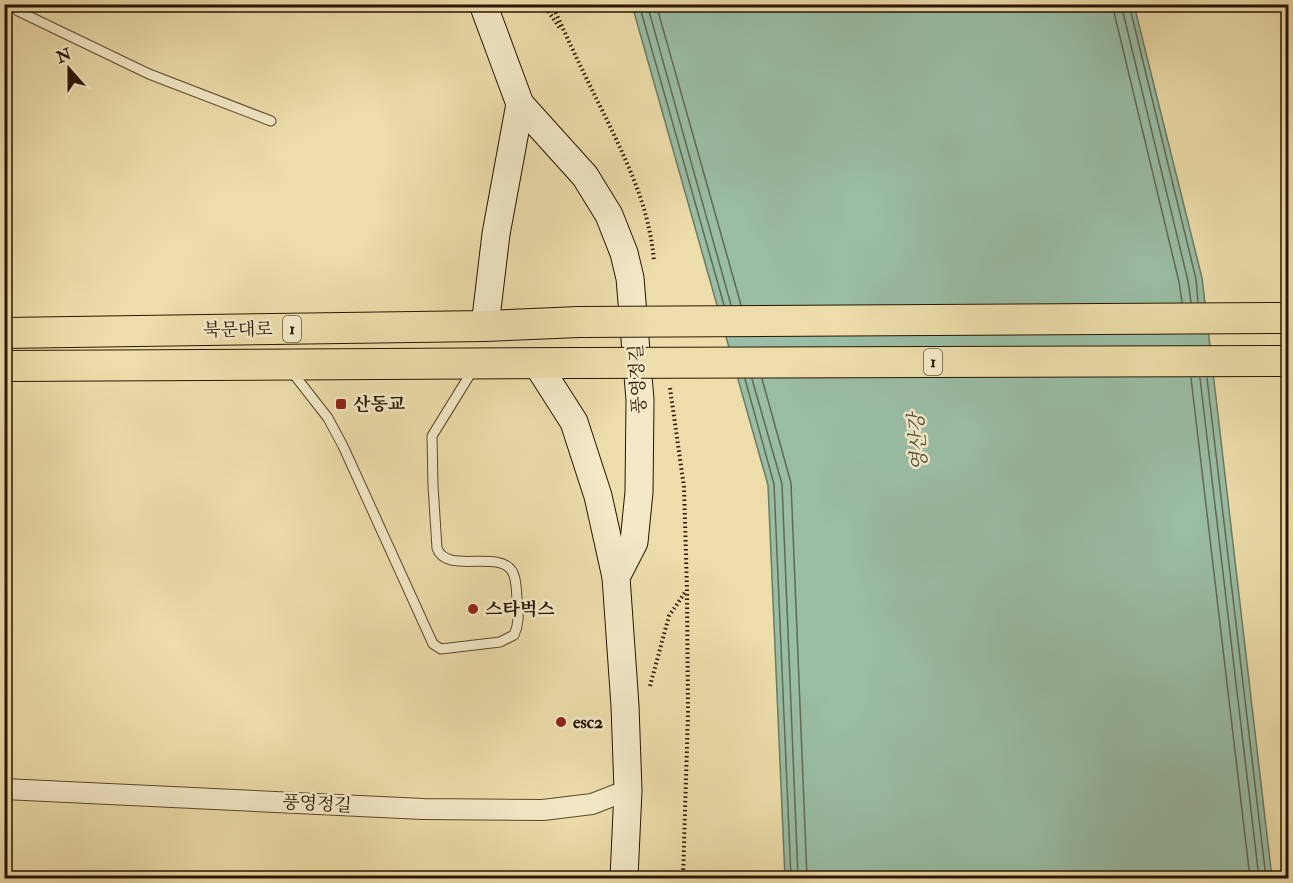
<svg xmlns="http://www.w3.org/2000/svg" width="1293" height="883" font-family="'IM FELL Double Pica','Noto Serif KR',serif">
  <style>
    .water { fill: #99bda5; stroke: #6c7a63; stroke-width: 1.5 }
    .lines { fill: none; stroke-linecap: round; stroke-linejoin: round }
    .shore { stroke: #616952; stroke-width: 1.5 }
    .lane-casing { stroke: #5a472a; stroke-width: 11 }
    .street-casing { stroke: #5a472a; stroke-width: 22 }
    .secondary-casing { stroke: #291500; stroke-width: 29 }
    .primary-casing { stroke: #291500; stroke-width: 32 }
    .path { stroke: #291500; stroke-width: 4; stroke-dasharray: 1.5 3; stroke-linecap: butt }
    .lane { stroke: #f3e9c8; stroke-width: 9 }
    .street { stroke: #f3e9c8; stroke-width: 20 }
    .secondary { stroke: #f3e9c8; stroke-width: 27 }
    .primary { stroke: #ecddaa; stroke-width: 30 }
    .primary-bridge-casing { stroke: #291500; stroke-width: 32; stroke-linecap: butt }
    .primary-bridge { stroke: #ecddaa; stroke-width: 30 }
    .poi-dot { fill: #8f2418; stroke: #f3e9c8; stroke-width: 2 }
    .labels { text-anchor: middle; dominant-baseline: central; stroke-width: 5; stroke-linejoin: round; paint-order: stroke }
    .shield { fill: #f3e9c8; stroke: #66553c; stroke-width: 1.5 }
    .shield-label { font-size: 16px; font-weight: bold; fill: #291500 }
    .street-label { font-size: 18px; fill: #291500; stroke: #f3e9c8 }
    .poi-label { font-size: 18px; font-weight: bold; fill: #291500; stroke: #f3e9c8; text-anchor: start }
    .water-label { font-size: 20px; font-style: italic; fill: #50503a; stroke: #f3e9c8 }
  </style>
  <rect width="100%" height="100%" fill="#ecddaa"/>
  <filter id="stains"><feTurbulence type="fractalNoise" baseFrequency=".00333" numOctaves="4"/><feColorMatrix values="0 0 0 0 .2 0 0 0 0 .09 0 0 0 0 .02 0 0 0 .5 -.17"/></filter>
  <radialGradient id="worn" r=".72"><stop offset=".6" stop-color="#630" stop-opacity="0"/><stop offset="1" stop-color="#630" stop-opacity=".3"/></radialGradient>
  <!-- water -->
  <path class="water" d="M 632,5 L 1134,5 L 1202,278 L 1272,878 L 785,878 L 768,485 Z"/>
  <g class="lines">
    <!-- shore -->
    <g class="shore">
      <path d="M 639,4 L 724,305"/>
      <path d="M 647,4 L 731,305"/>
      <path d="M 656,4 L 741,305"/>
      <path d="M 1112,4 L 1179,282 L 1182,302"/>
      <path d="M 1121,4 L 1188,281 L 1191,302"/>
      <path d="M 1129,4 L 1196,279 L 1198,302"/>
      <path d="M 1191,378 L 1250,878"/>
      <path d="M 1200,378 L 1259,878"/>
      <path d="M 1207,378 L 1266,878"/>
      <path d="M 745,379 L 774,484 L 791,878"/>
      <path d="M 752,379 L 782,484 L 798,878"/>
      <path d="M 762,379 L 791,483 L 807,878"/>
    </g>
    <!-- lane casing -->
    <g class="lane-casing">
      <g id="lane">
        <path d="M 12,4 L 18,11 L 149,74 L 271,121"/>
        <path d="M 292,372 L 328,418 L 343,446 L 433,644 L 441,649 L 500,642 L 514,635 C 520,622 518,612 517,598 C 516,590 517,579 512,571 C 498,549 446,575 437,548 L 433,486 L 432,436 L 474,368"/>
      </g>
    </g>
    <!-- street casing -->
    <g class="street-casing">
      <path id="street" d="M 4,789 L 423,809 L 543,810 L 592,804 L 628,790"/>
    </g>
    <!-- secondary casing -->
    <g class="secondary-casing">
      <g id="secondary">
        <path d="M 483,4 L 520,104 L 585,176 L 609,215 L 624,253 L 630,278 L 640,400 L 639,492 L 634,542 L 616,577 L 625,706 L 628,790 L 624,878"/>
        <path d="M 485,326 L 496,234 L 520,104"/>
        <path d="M 537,364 L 574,422 L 598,496 L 616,577"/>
      </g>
    </g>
    <!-- primary casing -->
    <g class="primary-casing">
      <g id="primary">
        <path d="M 4,333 L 485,326 L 579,322"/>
        <path d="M 4,366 L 578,363"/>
      </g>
    </g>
    <!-- path -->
    <g class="path">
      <path d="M 543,4 L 560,28"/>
      <path d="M 552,4 C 569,43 587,80 606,118 C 628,164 650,209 654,262"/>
      <path d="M 670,388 L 684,487 L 687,590 L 688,713 L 683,878"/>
      <path d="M 650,686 L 669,616 L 686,591"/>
    </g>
    <!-- lane -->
    <use href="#lane" class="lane"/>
    <!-- street -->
    <use href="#street" class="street"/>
    <!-- secondary -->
    <use href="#secondary" class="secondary"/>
    <!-- primary -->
    <use href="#primary" class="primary"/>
    <!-- primary-bridge casing -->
    <g class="primary-bridge-casing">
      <g id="primary-bridge">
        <path d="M 579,322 L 1288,318"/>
        <path d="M 578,363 L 1288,361"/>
      </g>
    </g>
    <!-- primary-bridge -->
    <use href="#primary-bridge" class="primary-bridge"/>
  </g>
  <!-- markers -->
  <g class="poi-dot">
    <rect x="335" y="398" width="12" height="12" rx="3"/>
    <circle cx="473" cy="609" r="6"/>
    <circle cx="561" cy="722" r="6"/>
  </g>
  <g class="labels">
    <!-- shield labels -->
    <g class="shield">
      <rect x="283" y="316" width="18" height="26" rx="4.5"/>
      <rect x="924" y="349" width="18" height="26" rx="4.5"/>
    </g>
    <g class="shield-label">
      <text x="292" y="329">1</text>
      <text x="933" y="362">1</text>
    </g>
    <!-- street labels -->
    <g class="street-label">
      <text transform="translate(238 330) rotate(-1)">북문대로</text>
      <text transform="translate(638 379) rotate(-93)">풍영정길</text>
      <text transform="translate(317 804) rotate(3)">풍영정길</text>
    </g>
    <!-- poi labels -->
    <g class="poi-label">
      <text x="353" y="404">산동교</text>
      <text x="485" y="609">스타벅스</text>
      <text x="573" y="722">esc2</text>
    </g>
    <!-- water labels -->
    <g class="water-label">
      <text transform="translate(918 442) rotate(-94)">영산강</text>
    </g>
  </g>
  <!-- margin -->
  <rect width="1293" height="883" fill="none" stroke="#ecddaa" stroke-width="24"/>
  <rect x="6" y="6" width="1281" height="871" fill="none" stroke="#291500" stroke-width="3"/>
  <rect x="12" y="12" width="1269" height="859" fill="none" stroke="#291500" stroke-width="1.5"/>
  <!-- north arrow -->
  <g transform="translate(69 69) rotate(339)" stroke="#f3e9c8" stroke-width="4.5" paint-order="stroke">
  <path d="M0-4.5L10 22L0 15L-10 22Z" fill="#291500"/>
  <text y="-9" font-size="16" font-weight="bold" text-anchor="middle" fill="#291500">N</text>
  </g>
  <rect width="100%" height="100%" filter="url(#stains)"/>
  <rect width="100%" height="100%" fill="url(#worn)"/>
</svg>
